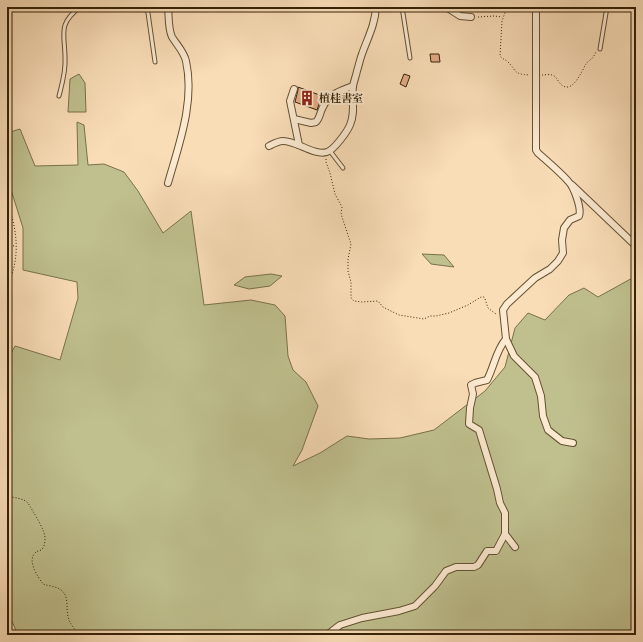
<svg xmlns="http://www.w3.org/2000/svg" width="643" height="642" font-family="'Libre Caslon Text','Noto Serif TC',serif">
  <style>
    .green { fill: #bfc08e; stroke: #7a714c }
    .building { fill: #e4ab86; stroke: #342209 }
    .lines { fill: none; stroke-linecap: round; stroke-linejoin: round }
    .lane-casing { stroke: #655134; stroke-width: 5 }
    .street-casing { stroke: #655134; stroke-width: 8 }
    .path { stroke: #342209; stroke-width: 1; stroke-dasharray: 1 2; stroke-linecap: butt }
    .lane { stroke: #fbe9d0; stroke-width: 3 }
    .street { stroke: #fbe9d0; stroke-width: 6 }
    .labels { text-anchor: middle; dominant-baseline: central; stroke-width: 4; stroke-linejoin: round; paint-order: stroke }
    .poi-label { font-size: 11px; font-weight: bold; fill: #342209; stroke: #fbe9d0; text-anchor: start }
  </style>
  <rect width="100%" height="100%" fill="#f9ddb7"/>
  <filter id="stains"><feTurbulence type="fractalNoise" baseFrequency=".005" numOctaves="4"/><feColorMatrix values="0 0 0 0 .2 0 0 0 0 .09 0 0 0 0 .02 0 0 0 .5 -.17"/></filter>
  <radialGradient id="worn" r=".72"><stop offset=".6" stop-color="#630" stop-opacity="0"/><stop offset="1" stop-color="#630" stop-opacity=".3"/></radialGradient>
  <!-- green -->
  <g class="green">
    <path d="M 79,74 L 85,83 L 86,112 L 68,112 L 70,79 Z"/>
    <path d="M 77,122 L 84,125 L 88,165 L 104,164 L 124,172 L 138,191 L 163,233 L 191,211 L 204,305 L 251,300 L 275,305 L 285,316 L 288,356 L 293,370 L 306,382 L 318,406 L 302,450 L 293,466 L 320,453 L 347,436 L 369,439 L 400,438 L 434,430 L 485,391 L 505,367 L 515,328 L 528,313 L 545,320 L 569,295 L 584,288 L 598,297 L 636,276 L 636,635 L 16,635 L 15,628 L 7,611 L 7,361 L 15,346 L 60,360 L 78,298 L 77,282 L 23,270 L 23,228 L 7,177 L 7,133 L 20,129 L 35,166 L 78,165 Z"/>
    <path d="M 422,254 L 444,255 L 454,267 L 431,264 Z"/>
    <path d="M 271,274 L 282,276 L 270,286 L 249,289 L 234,285 L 245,277 Z"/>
  </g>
  <!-- building -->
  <g class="building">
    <path d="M 430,54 L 439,54 L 440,62 L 431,62 Z"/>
    <path d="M 404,74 L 410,76 L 406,87 L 400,84 Z"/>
    <path d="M 298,87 L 322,96 L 317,110 L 295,102 L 298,90 Z"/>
  </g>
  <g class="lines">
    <!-- lane casing -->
    <g class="lane-casing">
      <g id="lane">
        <path d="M 146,7 L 148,13 L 155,62"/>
        <path d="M 402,7 L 410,58"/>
        <path d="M 600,49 L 607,7"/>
        <path d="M 59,96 C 62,84 66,71 65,58 C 65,34 57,25 80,7"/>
        <path d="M 330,151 L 343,168"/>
      </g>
    </g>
    <!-- street casing -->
    <g class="street-casing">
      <g id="street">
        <path d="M 446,7 L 460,16 L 471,17"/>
        <path d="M 294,89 L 290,101 L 299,145"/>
        <path d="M 294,119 L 311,123 L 316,122 C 320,118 320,112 323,107 C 328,95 341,90 353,86"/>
        <path d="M 269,146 C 273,144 278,141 283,141 C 297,141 314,156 327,152 C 334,150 347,132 350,125 C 356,111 351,99 353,86 C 354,81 356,76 357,71 C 359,65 360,59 362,54 C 368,37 375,25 376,7"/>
        <path d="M 168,183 C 179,144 195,102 186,61 C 184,52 177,45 172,37 C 168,29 169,16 168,7"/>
        <path d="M 572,185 L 636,246"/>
        <path d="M 506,339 L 514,356 L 535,377 L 541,396 L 543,416 L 548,430 L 562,441 L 573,443"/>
        <path d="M 505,534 L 515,547"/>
        <path d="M 327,635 L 340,625 L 362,618 L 399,611 L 415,606 L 435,586 L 446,571 L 456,567 L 474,567 L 478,565 L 487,551 L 496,551 L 505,534 L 505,513 L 500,503 L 497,489 L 479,430 L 469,424 L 470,408 L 473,394 L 471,385 L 475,383 L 487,380 C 494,367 496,350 506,339 L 503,310 L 507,304 L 535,278 L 550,269 L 558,261 L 563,253 L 562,240 L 564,228 L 570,220 L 579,216 C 582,209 574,187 568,181 C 559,171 548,162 538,153 L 536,150 L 536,7"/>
      </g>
    </g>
    <!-- path -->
    <g class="path">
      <path d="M 507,7 L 502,21 L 500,56 C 502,59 505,59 508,62 C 517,71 513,74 529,75"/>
      <path d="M 478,17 L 494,16 L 502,17"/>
      <path d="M 542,75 C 545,75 549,74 552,75 C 557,76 558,83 563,86 C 574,92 582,70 586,64 C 588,61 591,60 593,57 C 594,56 595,54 596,52"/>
      <path d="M 326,159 L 326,162 L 330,173 L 335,194 L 342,207 L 341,213 L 342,217 L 351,244 L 348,259 L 348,271 L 351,282 L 351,298 L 354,301 L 362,302 L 378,301 L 383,307 L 399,315 L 424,319 L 430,316 L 436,316 L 449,313 L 468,305 L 481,297 L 484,297 L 485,299 L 488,308 L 496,314"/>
      <path d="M 7,202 C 15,223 19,245 14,267 C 12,275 9,284 7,292"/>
      <path d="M 7,245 L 15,246"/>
      <path d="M 7,495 C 14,499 22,497 28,503 C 32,510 46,531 45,539 C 45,543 44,548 41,550 C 38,552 38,550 35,553 C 27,561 38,577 43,584 C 48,586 56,586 61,590 C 69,595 66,608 68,617 C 70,624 75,630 80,635"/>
    </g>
    <!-- lane -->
    <use href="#lane" class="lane"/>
    <!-- street -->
    <use href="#street" class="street"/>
  </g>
  <!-- icons -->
  <defs>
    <g id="building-bare" transform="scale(1.2)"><path d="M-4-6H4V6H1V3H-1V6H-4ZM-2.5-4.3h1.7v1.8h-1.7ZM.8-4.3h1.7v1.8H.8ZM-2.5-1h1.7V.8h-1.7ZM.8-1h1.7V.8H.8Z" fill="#8f2418" stroke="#fbe9d0" stroke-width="2.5" paint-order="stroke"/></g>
  </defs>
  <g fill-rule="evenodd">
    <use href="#building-bare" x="307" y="98"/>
  </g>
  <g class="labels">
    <!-- poi labels -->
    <g class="poi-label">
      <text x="319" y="98">植桂書室</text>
    </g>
  </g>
  <!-- margin -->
  <rect width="643" height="642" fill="none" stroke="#f9ddb7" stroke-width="24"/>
  <rect x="8" y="8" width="627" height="626" fill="none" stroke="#342209" stroke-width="2"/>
  <rect x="12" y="12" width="619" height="618" fill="none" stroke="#342209"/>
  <rect width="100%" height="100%" filter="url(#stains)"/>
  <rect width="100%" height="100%" fill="url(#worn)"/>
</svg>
